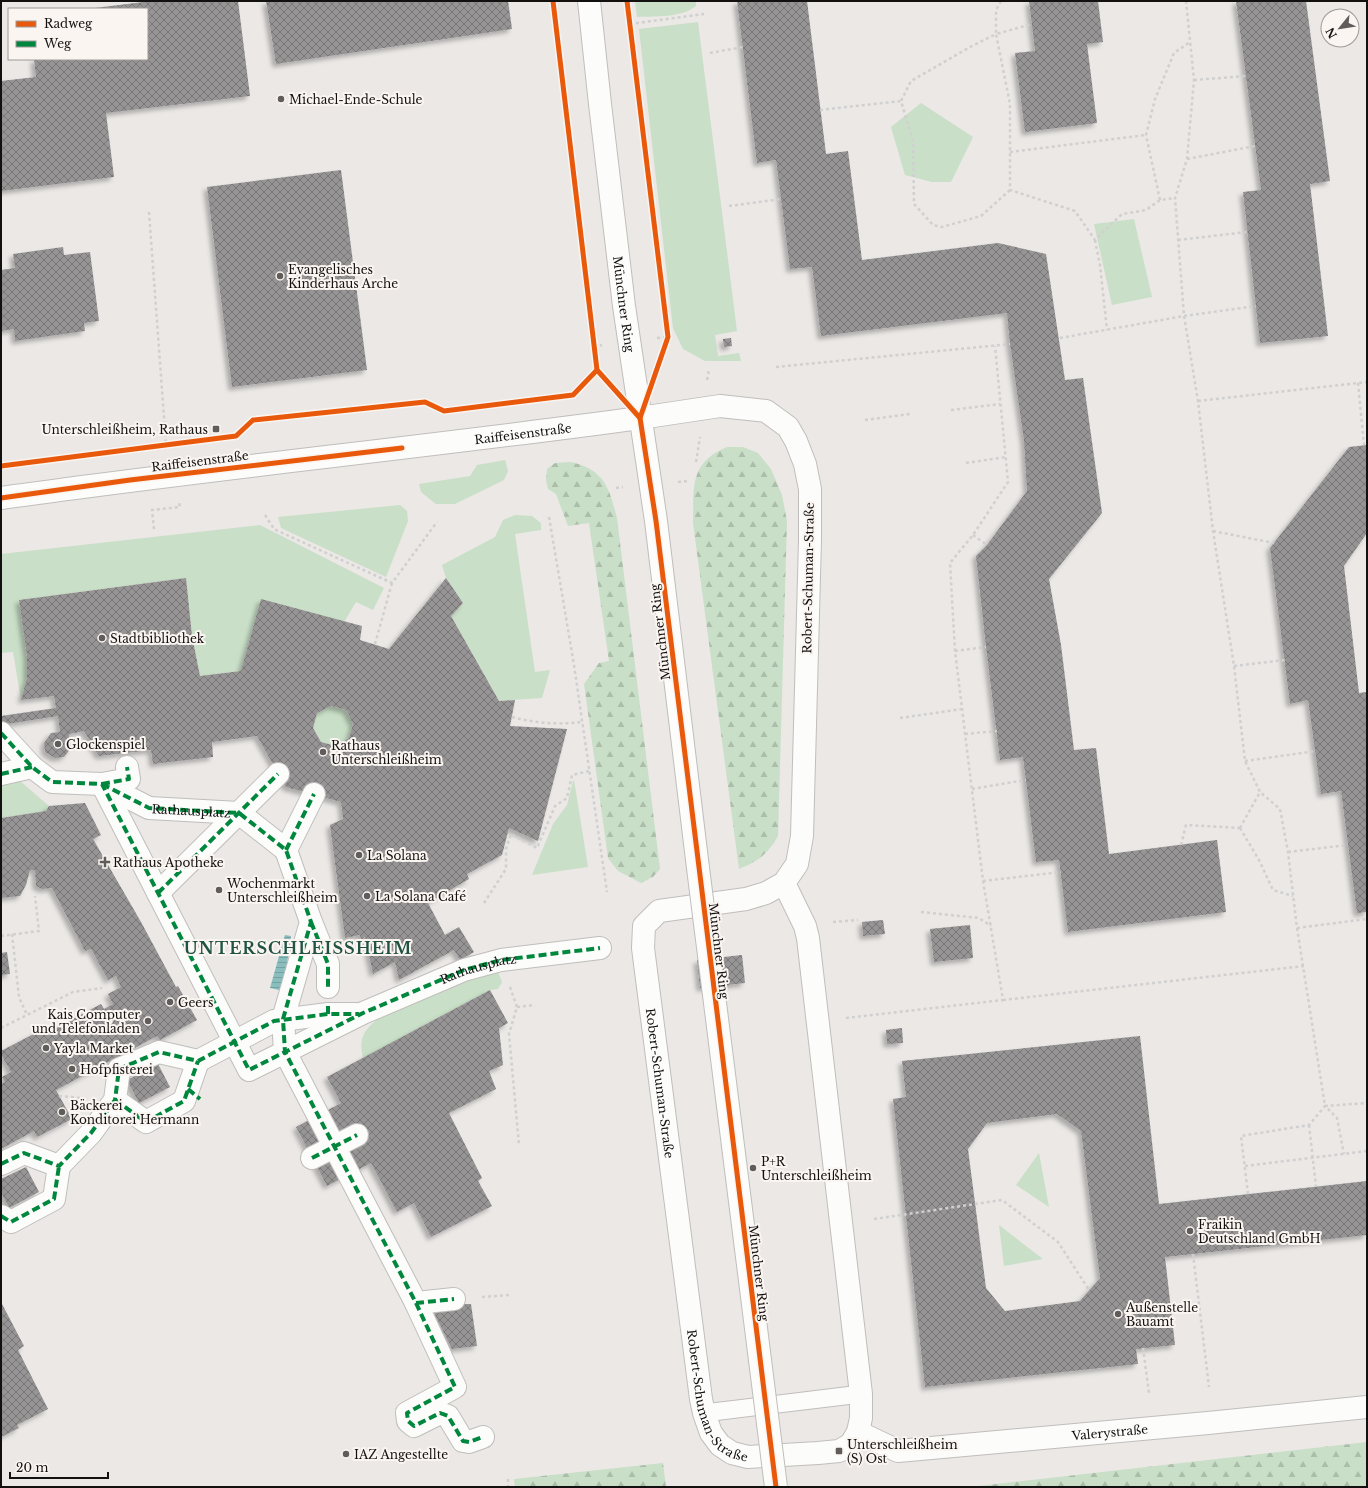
<svg xmlns="http://www.w3.org/2000/svg" width="1368" height="1488" font-family="'Libre Baskerville',serif">
  <style>
    .green { fill: #c9dfc7 }
    .forest { fill: url(#forest-firs) }
    .water { fill: url(#water-rules) }
    .building { fill: url(#building-cross-hatch); fill-rule: evenodd; filter: url(#shadow) }
    .lines { fill: none; stroke-linecap: round; stroke-linejoin: round }
    .service-casing { stroke: #c0bebc; stroke-width: 19 }
    .pedestrian-casing { stroke: #c0bebc; stroke-width: 24 }
    .minor-casing { stroke: #c0bebc; stroke-width: 24 }
    .tertiary-casing { stroke: #c0bebc; stroke-width: 24 }
    .secondary-casing { stroke: #c0bebc; stroke-width: 24 }
    .path { stroke: #d1d0d0; stroke-width: 2.5; stroke-dasharray: 3 3; stroke-linecap: butt }
    .service { stroke: #fcfcfb; stroke-width: 17 }
    .pedestrian { stroke: #fcfcfb; stroke-width: 22 }
    .minor { stroke: #fcfcfb; stroke-width: 22 }
    .tertiary { stroke: #fcfcfb; stroke-width: 22 }
    .secondary { stroke: #fcfcfb; stroke-width: 22 }
    .secondary-bridge-casing { stroke: #c0bebc; stroke-width: 24; stroke-linecap: butt }
    .secondary-bridge { stroke: #fcfcfb; stroke-width: 22 }
    .quiet { stroke: #00873e; stroke-width: 4; stroke-dasharray: 8 4; stroke-linecap: butt }
    .cycleway-casing { stroke: #faf5f1; stroke-width: 8 }
    .cycleway { stroke: #e8590c; stroke-width: 5 }
    .poi-dot { fill: #5f5c5b; stroke: #faf5f1; stroke-width: 1.5 }
    .labels { text-anchor: middle; dominant-baseline: central; stroke-width: 4; stroke-linejoin: round; paint-order: stroke }
    .poi-label { font-size: 12px; fill: #131110; stroke: #faf5f1; text-anchor: start }
    .street-label { font-size: 12px; fill: #131110; stroke: #faf5f1 }
    .district-label { font-size: 16px; font-weight: bold; letter-spacing: 1px; fill: #215344; stroke: #faf5f1 }
  </style>
  <defs>
    <pattern id="forest-firs" width="22" height="20" patternUnits="userSpaceOnUse"><rect width="22" height="20" fill="#c9dfc7"/><path d="M5 1l3.5 6h-7zM16 11l3.5 6h-7z" fill="#acbeaa"/></pattern>
    <pattern id="water-rules" width="6" height="5" patternUnits="userSpaceOnUse"><rect width="6" height="5" fill="#8abdbd"/><path d="M0 2.5h6" fill="none" stroke="#76a1a1"/></pattern>
    <pattern id="building-cross-hatch" width="8" height="8" patternUnits="userSpaceOnUse"><rect width="8" height="8" fill="#969494"/><path d="M0 0l8 8M0 8l8-8" fill="none" stroke="#797777"/></pattern>
    <filter id="shadow"><feDropShadow dx="-3.5" dy="3.5" stdDeviation="2" flood-color="#0004"/></filter>
  </defs>
  <rect width="100%" height="100%" fill="#ebe8e6"/>
  <!-- green -->
  <g class="green">
    <path d="M 635,1 L 696,1 L 696,6 C 680,18 657,16 637,17 Z"/>
    <path d="M 698,22 L 737,331 L 715,335 L 718,356 L 739,353 L 741,361 L 705,361 L 683,349 L 673,328 L 639,29 Z"/>
    <path d="M 921,103 L 973,137 L 951,182 L 932,182 L 905,175 L 891,127 Z"/>
    <path d="M 1134,219 L 1152,297 L 1112,305 L 1094,224 Z"/>
    <path d="M 505,460 L 508,471 L 504,480 L 455,504 L 436,504 L 421,492 L 419,484 L 470,476 L 477,465 Z"/>
    <path d="M 400,505 L 407,511 L 408,521 L 386,577 L 281,528 L 278,517 Z"/>
    <path d="M 515,515 L 532,516 L 541,523 L 541,530 L 515,534 L 535,672 L 550,670 L 542,698 L 499,701 L 451,616 L 463,603 L 446,578 L 442,565 L 495,537 L 503,520 Z"/>
    <path d="M 260,525 L 384,588 L 373,610 L 356,602 L 344,622 L 241,671 L 200,676 L 192,636 L 186,578 L 19,600 L 27,656 L 27,678 L 21,700 L 13,652 L 1,653 L 1,554 Z"/>
    <path d="M 331,706 L 346,710 L 353,724 L 349,738 L 336,746 L 321,742 L 313,728 L 317,713 Z"/>
    <path d="M 574,780 L 588,867 L 532,875 L 553,824 L 567,805 L 573,781 Z"/>
    <path d="M 20,781 L 49,806 L 46,811 L 1,818 L 1,783 Z"/>
    <path d="M 482,969 L 498,972 L 502,982 L 498,989 L 490,990 L 363,1058 C 361,1049 360,1042 364,1034 C 376,1009 455,981 482,969 Z"/>
    <path d="M 1039,1153 L 1049,1207 L 1016,1185 Z"/>
    <path d="M 999,1225 L 1043,1259 L 1004,1266 Z"/>
  </g>
  <!-- forest -->
  <g class="forest">
    <path d="M 727,447 L 743,447 L 758,453 L 771,469 L 782,495 L 787,521 L 778,836 C 767,855 758,861 739,869 L 693,523 C 694,487 689,463 727,447 Z"/>
    <path d="M 571,462 C 605,470 609,488 617,518 L 660,869 L 653,877 L 641,883 L 618,871 L 608,858 L 584,684 L 599,663 L 609,661 L 589,523 L 568,526 L 556,494 L 548,489 L 546,480 L 547,469 L 555,463 Z"/>
    <path d="M 1367,1442 L 1367,1487 L 970,1487 Z"/>
    <path d="M 663,1463 L 666,1487 L 515,1487 L 514,1479 Z"/>
  </g>
  <!-- water -->
  <path class="water" d="M 285,935 L 291,936 L 283,991 L 270,988 Z"/>
  <!-- building -->
  <g class="building">
    <path d="M 151,1 L 238,1 L 250,96 L 106,113 L 114,177 L 1,191 L 1,81 L 36,77 L 34,59 L 147,59 L 147,9 L 95,8 Z"/>
    <path d="M 266,1 L 508,1 L 512,29 L 276,64 Z"/>
    <path d="M 737,1 L 807,1 L 826,154 L 848,151 L 862,260 L 998,243 L 1046,254 L 1065,380 L 1083,378 L 1102,513 L 1049,579 L 1061,645 L 1074,750 L 1096,748 L 1109,854 L 1217,840 L 1226,912 L 1068,932 L 1059,860 L 1036,862 L 1023,757 L 1000,760 L 986,647 L 976,556 L 987,545 L 1027,491 L 1024,441 L 1010,344 L 1007,313 L 821,336 L 812,267 L 790,269 L 776,160 L 757,163 Z"/>
    <path d="M 1029,1 L 1098,1 L 1103,42 L 1087,44 L 1097,123 L 1025,132 L 1015,53 L 1035,51 Z"/>
    <path d="M 1236,1 L 1306,1 L 1330,181 L 1310,184 L 1328,336 L 1260,343 L 1243,192 L 1261,190 Z"/>
    <path d="M 341,170 L 367,370 L 232,387 L 207,187 Z"/>
    <path d="M 63,247 L 64,255 L 90,252 L 99,321 L 84,323 L 85,331 L 15,341 L 14,329 L 1,331 L 1,270 L 15,268 L 13,254 Z"/>
    <path d="M 731,338 L 732,346 L 724,347 L 723,339 Z"/>
    <path d="M 1367,445 L 1367,533 L 1344,566 L 1359,693 L 1367,692 L 1367,912 L 1357,913 L 1341,791 L 1321,794 L 1308,700 L 1290,704 L 1270,548 L 1349,447 Z"/>
    <path d="M 186,578 L 192,636 L 200,676 L 241,671 L 261,599 L 362,626 L 360,640 L 389,649 L 446,578 L 463,603 L 451,616 L 499,701 L 515,700 L 510,726 L 567,729 L 538,841 L 509,828 L 502,855 L 467,874 L 469,879 L 428,903 L 445,935 L 459,927 L 474,952 L 460,960 L 454,950 L 399,980 L 395,962 L 373,974 L 365,937 L 361,940 L 360,935 L 345,938 L 330,825 L 343,819 L 341,802 L 286,787 L 257,736 L 212,742 L 213,757 L 153,764 L 151,750 L 99,756 L 84,731 L 69,734 L 71,748 L 64,757 L 55,758 L 45,752 L 44,743 L 51,733 L 60,732 L 58,716 L 1,725 L 1,716 L 56,708 L 54,696 L 21,700 L 27,678 L 27,656 L 19,600 ZM 331,706 L 346,710 L 353,724 L 349,738 L 336,746 L 321,742 L 313,728 L 317,713 Z"/>
    <path d="M 85,803 L 101,835 L 93,839 L 141,922 L 176,987 L 178,986 L 197,1020 L 160,1040 L 157,1036 L 56,1090 L 72,1119 L 37,1137 L 34,1131 L 1,1149 L 1,1084 L 5,1082 L 2,1077 L 11,1072 L 1,1054 L 1,1051 L 45,1028 L 47,1033 L 101,1004 L 104,1009 L 113,1004 L 108,994 L 121,987 L 116,976 L 108,980 L 91,949 L 85,951 L 52,888 L 42,889 L 36,886 L 35,870 L 30,870 L 26,885 L 20,896 L 1,898 L 1,818 L 46,811 L 49,806 Z"/>
    <path d="M 883,920 L 885,934 L 863,936 L 862,922 Z"/>
    <path d="M 970,925 L 973,958 L 934,962 L 930,929 Z"/>
    <path d="M 7,952 L 10,974 L 1,975 L 1,953 Z"/>
    <path d="M 742,955 L 745,983 L 700,988 L 697,960 Z"/>
    <path d="M 490,990 L 508,1023 L 499,1028 L 503,1065 L 489,1071 L 496,1089 L 449,1113 L 482,1178 L 478,1181 L 492,1206 L 431,1237 L 414,1203 L 397,1212 L 371,1163 L 327,1186 L 296,1127 L 341,1103 L 327,1077 Z"/>
    <path d="M 902,1028 L 903,1043 L 887,1044 L 886,1030 Z"/>
    <path d="M 1140,1036 L 1159,1204 L 1367,1181 L 1367,1235 L 1165,1257 L 1175,1345 L 1136,1349 L 1138,1364 L 925,1387 L 893,1099 L 906,1097 L 902,1061 ZM 1057,1114 L 1081,1131 L 1100,1278 L 1080,1301 L 1005,1311 L 986,1288 L 968,1149 L 987,1123 Z"/>
    <path d="M 158,1064 L 170,1087 L 139,1103 L 127,1080 Z"/>
    <path d="M 26,1167 L 39,1192 L 9,1208 L 1,1192 L 1,1179 Z"/>
    <path d="M 1,1302 L 24,1346 L 18,1350 L 48,1409 L 17,1425 L 19,1428 L 1,1437 Z"/>
    <path d="M 454,1304 L 471,1304 L 477,1346 L 452,1349 L 434,1313 Z"/>
  </g>
  <g class="lines">
    <!-- service casing -->
    <g class="service-casing">
      <path id="service" d="M 704,1413 L 861,1394"/>
    </g>
    <!-- pedestrian casing -->
    <g class="pedestrian-casing">
      <g id="pedestrian">
        <path id="s1" d="M 1,733 L 32,767 L 52,782 L 102,784 L 249,1070 L 363,1013 L 464,970 L 501,960 L 600,948"/>
        <path d="M 1,774 L 32,767"/>
        <path d="M 102,784 L 149,808 L 239,813 L 286,850 L 311,922 L 283,1019 L 285,1052 L 416,1303 L 455,1387 L 407,1413 L 408,1421 L 414,1426 L 440,1413 L 448,1416 L 463,1441 L 469,1442 L 483,1437"/>
        <path d="M 102,784 L 129,779 L 127,767"/>
        <path d="M 286,850 L 314,794"/>
        <path d="M 158,893 L 278,774"/>
        <path d="M 311,922 L 328,964 L 328,987"/>
        <path d="M 115,1100 L 146,1122 L 184,1101 L 198,1061"/>
        <path d="M 312,1158 L 357,1135"/>
        <path d="M 1,1164 L 24,1153 L 59,1166 L 91,1133 L 115,1100 L 119,1069 L 159,1052 L 198,1061 L 274,1021 L 328,1014 L 355,1014"/>
        <path d="M 1,1216 L 11,1222 L 54,1199 L 59,1166"/>
        <path d="M 416,1303 L 454,1299"/>
      </g>
    </g>
    <!-- minor casing -->
    <g class="minor-casing">
      <g id="minor">
        <path id="s2" d="M 640,418 L 720,406 L 766,411 L 788,427 L 796,441 L 805,464 L 810,489 L 810,540 L 802,836 L 797,864 L 784,883 L 766,893 L 746,899 L 659,911 L 644,926 L 643,948 L 701,1399 L 704,1413 L 711,1433 L 720,1445 L 732,1453 L 748,1457 L 818,1453 L 839,1451 L 851,1444 L 858,1432 L 861,1418 L 861,1394 L 808,938 L 805,926 L 784,883"/>
        <path id="s3" d="M 858,1432 L 898,1451 L 1208,1423 L 1367,1407"/>
      </g>
    </g>
    <!-- tertiary casing -->
    <g class="tertiary-casing">
      <g id="tertiary">
        <path id="s4" d="M 1,498 C 214,468 427,447 640,418"/>
      </g>
    </g>
    <!-- secondary casing -->
    <g class="secondary-casing">
      <g id="secondary">
        <path id="s5" d="M 589,1 L 600,104 L 624,306 L 656,521 L 698,868"/>
      </g>
    </g>
    <!-- path -->
    <g class="path">
      <path d="M 1001,1 L 996,10 L 996,34 L 1032,24"/>
      <path d="M 1186,1 L 1194,80 L 1187,159 L 1175,198 L 1184,316 L 1198,401 L 1213,531 L 1234,666 L 1245,761 L 1260,792 L 1280,809 L 1288,852 L 1297,928 L 1325,1106 L 1367,1103"/>
      <path d="M 630,24 L 704,14"/>
      <path d="M 710,53 L 743,47"/>
      <path d="M 1194,80 L 1246,76"/>
      <path d="M 820,110 L 901,101"/>
      <path d="M 1010,152 L 1146,135"/>
      <path d="M 1187,159 L 1255,146"/>
      <path d="M 1010,190 L 981,216 L 942,227 L 933,225 L 914,204 L 913,141 L 901,101 L 911,81 L 970,47 L 996,34 L 1010,104 L 1010,190 L 1075,211 L 1095,240 L 1122,214 L 1146,210 L 1160,200 L 1175,198"/>
      <path d="M 1160,200 L 1146,135 L 1155,99 L 1174,53 L 1190,42"/>
      <path d="M 729,206 L 781,199"/>
      <path d="M 149,212 L 166,445"/>
      <path d="M 1095,240 L 1100,265 L 1107,330"/>
      <path d="M 1178,240 L 1247,232"/>
      <path d="M 657,338 L 668,337"/>
      <path d="M 1060,338 L 1184,316 L 1256,306"/>
      <path d="M 594,346 L 602,345"/>
      <path d="M 776,367 L 1010,344"/>
      <path d="M 707,380 L 709,370"/>
      <path d="M 1358,383 L 1364,445"/>
      <path d="M 1198,401 L 1367,382"/>
      <path d="M 951,410 L 1000,404"/>
      <path d="M 865,420 L 910,414"/>
      <path d="M 696,462 L 700,437"/>
      <path d="M 966,463 L 1006,457"/>
      <path d="M 678,482 L 688,481"/>
      <path d="M 616,488 L 623,487"/>
      <path d="M 265,515 L 274,529 L 392,583 L 437,522"/>
      <path d="M 549,517 L 574,665 L 607,892"/>
      <path d="M 154,529 L 152,510 L 180,507 L 179,502"/>
      <path d="M 1213,531 L 1274,543"/>
      <path d="M 973,535 L 987,545"/>
      <path d="M 375,644 L 392,583"/>
      <path d="M 955,651 L 986,647"/>
      <path d="M 1234,666 L 1285,660"/>
      <path d="M 512,717 C 535,723 557,725 581,722"/>
      <path d="M 900,718 L 962,709"/>
      <path d="M 965,734 L 997,731"/>
      <path d="M 1245,761 L 1316,751"/>
      <path d="M 972,789 L 1026,780"/>
      <path d="M 1240,828 L 1259,860 L 1273,890 L 1293,896"/>
      <path d="M 1240,828 L 1260,792"/>
      <path d="M 1181,845 L 1186,825 L 1240,828"/>
      <path d="M 1288,852 L 1348,845"/>
      <path d="M 983,881 L 1061,872"/>
      <path d="M 484,903 L 506,869 L 506,849 L 511,834 L 537,848 L 555,806 L 567,798 L 572,775 L 589,771"/>
      <path d="M 921,912 L 979,918 L 991,926"/>
      <path d="M 833,922 L 858,920"/>
      <path d="M 1297,928 L 1367,919"/>
      <path d="M 12,934 L 19,997 L 27,1015"/>
      <path d="M 1,936 L 39,931 L 35,896"/>
      <path d="M 510,987 L 517,1007 L 509,1034 L 519,1145"/>
      <path d="M 1003,1000 L 1304,966"/>
      <path d="M 517,1007 L 535,1005"/>
      <path d="M 846,1018 L 1003,1000 L 983,881 L 955,651 L 950,563 L 973,535 L 1008,482 L 995,346"/>
      <path d="M 1,1028 L 73,992 L 102,988"/>
      <path d="M 59,1096 L 81,1098"/>
      <path d="M 1309,1125 L 1316,1187"/>
      <path d="M 1245,1166 L 1367,1151"/>
      <path d="M 1248,1194 L 1241,1136 L 1309,1125 L 1325,1106 L 1337,1118 L 1344,1154"/>
      <path d="M 874,1219 L 1002,1200 L 1058,1242 L 1089,1290"/>
      <path d="M 1193,1254 L 1209,1387"/>
      <path d="M 482,1297 L 509,1295"/>
      <path d="M 1143,1348 L 1149,1393"/>
      <path d="M 508,1479 L 508,1487"/>
    </g>
    <!-- service -->
    <use href="#service" class="service"/>
    <!-- pedestrian -->
    <use href="#pedestrian" class="pedestrian"/>
    <!-- minor -->
    <use href="#minor" class="minor"/>
    <!-- tertiary -->
    <use href="#tertiary" class="tertiary"/>
    <!-- secondary -->
    <use href="#secondary" class="secondary"/>
    <!-- secondary-bridge casing -->
    <g class="secondary-bridge-casing">
      <path id="secondary-bridge" d="M 698,868 L 776,1487"/>
    </g>
    <!-- secondary-bridge -->
    <use href="#secondary-bridge" class="secondary-bridge"/>
    <!-- quiet -->
    <g class="quiet">
      <path d="M 1,733 L 32,767 L 52,782 L 102,784 L 249,1070 L 363,1013 L 464,970 L 501,960 L 600,948"/>
      <path d="M 1,774 L 32,767"/>
      <path id="s6" d="M 102,784 L 149,808 L 239,813 L 286,850 L 311,922 L 283,1019 L 285,1052 L 416,1303 L 455,1387 L 407,1413 L 408,1421 L 414,1426 L 440,1413 L 448,1416 L 463,1441 L 469,1442 L 483,1437"/>
      <path d="M 102,784 L 129,779 L 127,767"/>
      <path d="M 286,850 L 314,794"/>
      <path d="M 158,893 L 278,774"/>
      <path d="M 311,922 L 328,964 L 328,987"/>
      <path d="M 328,1014 L 328,1004"/>
      <path d="M 188,1089 L 200,1099"/>
      <path d="M 115,1100 L 146,1122 L 184,1101 L 198,1061"/>
      <path d="M 312,1158 L 357,1135"/>
      <path d="M 1,1164 L 24,1153 L 59,1166 L 91,1133 L 115,1100 L 119,1069 L 159,1052 L 198,1061 L 274,1021 L 328,1014 L 359,1014"/>
      <path d="M 1,1216 L 11,1222 L 54,1199 L 59,1166"/>
      <path d="M 416,1303 L 454,1299"/>
    </g>
    <!-- cycleway casing -->
    <g class="cycleway-casing">
      <g id="cycleway">
        <path d="M 553,1 L 597,370 L 640,418"/>
        <path d="M 627,1 L 668,337 L 640,418 L 656,521 L 776,1487"/>
        <path d="M 1,466 L 236,436 L 253,420 L 425,402 L 444,411 L 573,395 L 597,370"/>
        <path d="M 1,498 L 130,480 L 402,448"/>
      </g>
    </g>
    <!-- cycleway -->
    <use href="#cycleway" class="cycleway"/>
  </g>
  <!-- markers -->
  <g class="poi-dot">
    <circle cx="281" cy="99" r="4"/>
    <circle cx="280" cy="276" r="4"/>
    <rect x="212" y="425" width="8" height="8" rx="2"/>
    <circle cx="102" cy="638" r="4"/>
    <circle cx="58" cy="744" r="4"/>
    <circle cx="323" cy="752" r="4"/>
    <circle cx="359" cy="855" r="4"/>
    <path d="M103 856h4v4h4v4h-4v4h-4v-4h-4v-4h4z"/>
    <circle cx="219" cy="890" r="4"/>
    <circle cx="367" cy="896" r="4"/>
    <circle cx="170" cy="1002" r="4"/>
    <circle cx="148" cy="1021" r="4"/>
    <circle cx="46" cy="1048" r="4"/>
    <circle cx="72" cy="1069" r="4"/>
    <circle cx="62" cy="1112" r="4"/>
    <circle cx="753" cy="1168" r="4"/>
    <circle cx="1190" cy="1231" r="4"/>
    <circle cx="1118" cy="1314" r="4"/>
    <rect x="835" y="1447" width="8" height="8" rx="2"/>
    <circle cx="346" cy="1454" r="4"/>
  </g>
  <g class="labels">
    <!-- poi labels -->
    <g class="poi-label">
      <text x="289" y="99">Michael-Ende-Schule</text>
      <text x="288" y="269">Evangelisches<tspan x="288" dy="14">Kinderhaus Arche</tspan></text>
      <text x="208" y="429" text-anchor="end">Unterschleißheim, Rathaus</text>
      <text x="110" y="638">Stadtbibliothek</text>
      <text x="66" y="744">Glockenspiel</text>
      <text x="331" y="745">Rathaus<tspan x="331" dy="14">Unterschleißheim</tspan></text>
      <text x="367" y="855">La Solana</text>
      <text x="113" y="862">Rathaus Apotheke</text>
      <text x="227" y="883">Wochenmarkt<tspan x="227" dy="14">Unterschleißheim</tspan></text>
      <text x="375" y="896">La Solana Café</text>
      <text x="178" y="1002">Geers</text>
      <text x="140" y="1014" text-anchor="end">Kais Computer<tspan x="140" dy="14">und Telefonladen</tspan></text>
      <text x="54" y="1048">Yayla Market</text>
      <text x="80" y="1069">Hofpfisterei</text>
      <text x="70" y="1105">Bäckerei<tspan x="70" dy="14">Konditorei Hermann</tspan></text>
      <text x="761" y="1161">P+R<tspan x="761" dy="14">Unterschleißheim</tspan></text>
      <text x="1198" y="1224">Fraikin<tspan x="1198" dy="14">Deutschland GmbH</tspan></text>
      <text x="1126" y="1307">Außenstelle<tspan x="1126" dy="14">Bauamt</tspan></text>
      <text x="847" y="1444">Unterschleißheim<tspan x="847" dy="14">(S) Ost</tspan></text>
      <text x="354" y="1454">IAZ Angestellte</text>
    </g>
    <!-- street labels -->
    <g class="street-label">
      <text stroke="none"><textPath href="#s5" startOffset="305">Münchner Ring</textPath></text>
      <text stroke="none"><textPath href="#s4" startOffset="526">Raiffeisenstraße</textPath></text>
      <text transform="translate(200 461) rotate(-7)">Raiffeisenstraße</text>
      <text transform="translate(808 578) rotate(-89)">Robert-Schuman-Straße</text>
      <text transform="translate(660 632) rotate(-97)">Münchner Ring</text>
      <text stroke="none"><textPath href="#s6" startOffset="95">Rathausplatz</textPath></text>
      <text transform="translate(719 951) rotate(83)">Münchner Ring</text>
      <text stroke="none"><textPath href="#s1" startOffset="694">Rathausplatz</textPath></text>
      <text stroke="none"><textPath href="#s2" startOffset="928">Robert-Schuman-Straße</textPath></text>
      <text transform="translate(759 1273) rotate(83)">Münchner Ring</text>
      <text stroke="none"><textPath href="#s2" startOffset="1252">Robert-Schuman-Straße</textPath></text>
      <text stroke="none"><textPath href="#s3" startOffset="257">Valerystraße</textPath></text>
    </g>
    <!-- district labels -->
    <g class="district-label">
      <text x="298" y="948">UNTERSCHLEISSHEIM</text>
    </g>
  </g>
  <!-- border -->
  <rect width="1368" height="1488" fill="none" stroke="#131110" stroke-width="4"/>
  <!-- legend -->
  <rect x="8" y="8" width="140" height="52" fill="#faf5f1" stroke="#9e9a97"/>
  <rect x="16" y="21" width="20" height="6" fill="#e8590c" stroke="#9e9a97"/>
  <text x="44" y="28" font-size="12" fill="#131110">Radweg</text>
  <rect x="16" y="41" width="20" height="6" fill="#00873e" stroke="#9e9a97"/>
  <text x="44" y="48" font-size="12" fill="#131110">Weg</text>
  <!-- north arrow -->
  <g transform="translate(1340 28) rotate(240)"><circle r="19" fill="#faf5f1" stroke="#9e9a97"/>
  <path d="M0-3L7 15L0 10L-7 15Z" fill="#5f5c5b"/>
  <text y="-6" font-size="11" font-weight="bold" text-anchor="middle" fill="#131110">N</text>
  </g>
  <!-- scale -->
  <path d="M10 1472v6h98v-6" fill="none" stroke="#131110" stroke-width="2"/>
  <text x="16" y="1472" font-size="12" fill="#131110" stroke="#faf5f1" stroke-width="3" paint-order="stroke">20 m</text>
</svg>
